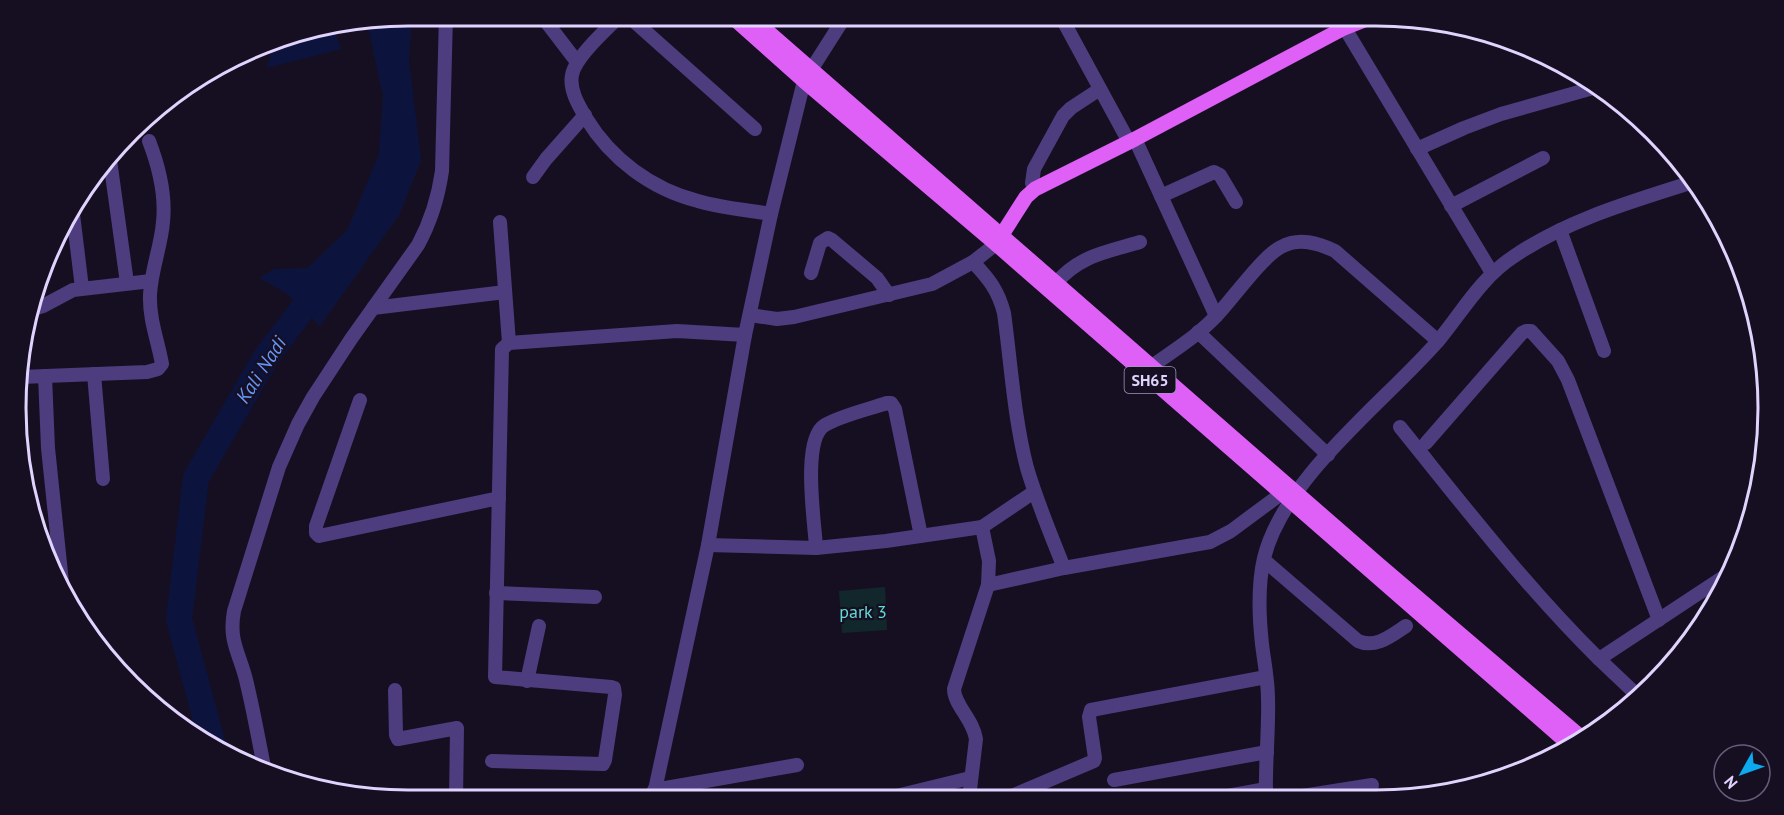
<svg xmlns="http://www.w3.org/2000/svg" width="1784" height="815" font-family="'PT Sans',sans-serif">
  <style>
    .park { fill: #12272c }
    .water { fill: #0c143e }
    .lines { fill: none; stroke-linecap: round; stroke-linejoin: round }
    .river { stroke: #0c143e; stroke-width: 26 }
    .minor { stroke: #4d3d7f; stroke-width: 14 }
    .major { stroke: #de60f7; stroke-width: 15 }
    .labels { text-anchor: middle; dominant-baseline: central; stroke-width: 4.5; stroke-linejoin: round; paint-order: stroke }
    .shield { fill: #160f22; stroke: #a398bb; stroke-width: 1.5 }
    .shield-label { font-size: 16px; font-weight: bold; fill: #e0d3fd }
    .park-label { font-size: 18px; fill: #62d9d4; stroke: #160f22 }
    .water-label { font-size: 20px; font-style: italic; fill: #6696f7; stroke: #160f22 }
    .rim { fill: none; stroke: #e0d3fd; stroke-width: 3 }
  </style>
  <rect width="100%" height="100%" fill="#160f22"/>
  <!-- park -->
  <path class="park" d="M 885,587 L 887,630 L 842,633 L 839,591 Z"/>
  <!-- water -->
  <g class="water">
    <path d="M 412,15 L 409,61 L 421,160 L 399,215 L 320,326 L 286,293 L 259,278 L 274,269 L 308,268 L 348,229 L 379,154 L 383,96 L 367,22 Z"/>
    <path d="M 333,27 L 341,49 L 267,68 L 275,39 L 281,36 Z"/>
  </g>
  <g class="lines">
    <!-- river -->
    <path class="river" d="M 212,742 L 179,619 L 196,478 L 266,357 L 323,282"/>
    <!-- minor -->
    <g class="minor">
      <path d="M 541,15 L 577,62"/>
      <path d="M 621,15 C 607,29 575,57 572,75 C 569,90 579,106 586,118 C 611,159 651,189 698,201 C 721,208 747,210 771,214"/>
      <path d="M 627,15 L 755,129"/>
      <path d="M 1060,15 L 1129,142"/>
      <path d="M 1337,15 L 1492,273"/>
      <path d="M 1135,139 L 1216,316"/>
      <path d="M 1417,149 L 1464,128 L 1501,114 L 1600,86"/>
      <path d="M 110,160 L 127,283"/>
      <path d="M 533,177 L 546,159 L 585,115"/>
      <path d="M 1035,189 L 1032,183 L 1034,169 L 1063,116 L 1071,108 L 1100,89"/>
      <path d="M 1161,196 L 1214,172 L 1220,175 L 1236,202"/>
      <path d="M 72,206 L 82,288"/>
      <path d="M 1451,206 L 1543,158"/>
      <path d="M 500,222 L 509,343"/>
      <path d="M 1560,230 L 1604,351"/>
      <path d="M 973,262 C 989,279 998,290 1004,313 C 1011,364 1014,418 1027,468 C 1037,502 1051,535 1064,568"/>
      <path d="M 811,273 L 820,243 L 828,238 L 832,240 L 877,278 L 889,295"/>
      <path d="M 1056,283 C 1080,255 1107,252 1140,242"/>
      <path d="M 373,308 L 505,292"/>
      <path d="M 30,310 L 43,306 L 73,290 L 151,281"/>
      <path d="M 750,315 L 777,319 L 794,317 L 932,284 L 973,262 L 996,244"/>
      <path d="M 1198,332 L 1328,455"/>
      <path d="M 1152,366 C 1174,350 1199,335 1218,314 C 1233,298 1263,256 1281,247 C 1299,237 1318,243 1335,251 L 1438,341"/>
      <path d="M 94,374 L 103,479"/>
      <path d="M 45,376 L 48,448 L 63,592"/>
      <path d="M 21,377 L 147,372 L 158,369 L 162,364 C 158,341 149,319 150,295 C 151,270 161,247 163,222 C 166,194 159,167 149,141"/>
      <path d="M 360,400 L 316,526 L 316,533 L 319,536 L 499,498"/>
      <path d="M 1400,427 C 1464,506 1526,587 1599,659"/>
      <path d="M 1426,443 L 1522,333 L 1526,331 L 1531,331 L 1558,361 L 1568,380 L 1659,620"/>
      <path d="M 708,545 L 816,548 L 886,541 L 982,527"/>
      <path d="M 816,548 C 815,524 801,439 825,425 C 840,416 869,409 887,403 L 891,403 L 895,409 L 921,536"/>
      <path d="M 1264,560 L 1358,641 C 1376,649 1392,635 1406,626"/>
      <path d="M 988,585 L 1064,568 L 1210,542 L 1231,531 L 1289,488"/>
      <path d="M 496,593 L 595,597"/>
      <path d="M 527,681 L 539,626"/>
      <path d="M 395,690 L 396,735 L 398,739 L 457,728 L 456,800"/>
      <path d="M 1638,696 L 1599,659 L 1731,572"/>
      <path d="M 492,761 L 603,764 L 605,760 L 615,695 L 614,688 L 611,687 L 495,677 L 502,349 L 509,343 L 677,331 L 745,335"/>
      <path d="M 265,772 C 259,742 254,713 247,684 C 241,655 228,643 234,611 L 279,467 L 298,424 L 313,397 L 351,339 L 418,245 C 431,221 438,199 442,171 L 446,15"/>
      <path d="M 1114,780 L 1267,752"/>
      <path d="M 654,790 L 797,765"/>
      <path d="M 1222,797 L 1266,789"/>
      <path d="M 1266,797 C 1265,764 1269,731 1268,698 C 1268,680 1264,661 1262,644 C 1259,617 1258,584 1264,558 C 1284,477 1384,403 1438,341 C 1462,312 1481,278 1513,257 C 1568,219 1634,201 1696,181"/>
      <path d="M 1296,797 L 1372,785"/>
      <path d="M 888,798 L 970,778"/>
      <path d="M 969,798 L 976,739 C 973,719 954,705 954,689 L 988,585 L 989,561 L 982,527 L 1034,492"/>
      <path d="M 1007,798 L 1094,761 L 1095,758 L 1089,717 L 1091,710 L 1266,677"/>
      <path d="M 653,799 L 708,545 L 745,335 L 771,214 L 804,81 L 846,15"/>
    </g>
    <!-- major -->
    <g class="major">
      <path d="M 730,15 L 804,81 L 996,244 L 1570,745"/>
      <path d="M 749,15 L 1379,565 L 1582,738"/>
      <path d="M 996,244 L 1026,197 L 1035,189 L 1135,139 L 1344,28 L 1377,15"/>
    </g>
  </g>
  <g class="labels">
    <!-- shield labels -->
    <rect class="shield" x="1124.5" y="367" width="51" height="26" rx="4.5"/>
    <g class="shield-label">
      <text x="1150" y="380">SH65</text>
    </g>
    <!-- park labels -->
    <g class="park-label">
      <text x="863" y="611">park 3</text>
    </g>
    <!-- water labels -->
    <g class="water-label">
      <text transform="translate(261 370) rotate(-57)">Kali Nadi</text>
    </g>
  </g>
  <!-- crop -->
  <path d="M0 0H1784V815H0ZM408 26H1376A382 382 0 0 1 1758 408V408A382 382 0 0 1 1376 790H408A382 382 0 0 1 26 408V408A382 382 0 0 1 408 26Z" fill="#160f22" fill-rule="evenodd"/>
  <path class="rim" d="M408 26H1376A382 382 0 0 1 1758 408V408A382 382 0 0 1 1376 790H408A382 382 0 0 1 26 408V408A382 382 0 0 1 408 26Z"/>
  <!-- north arrow -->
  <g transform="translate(1742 773) rotate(230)"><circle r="28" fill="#160f22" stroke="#675d7a" stroke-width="1.5"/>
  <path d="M0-4.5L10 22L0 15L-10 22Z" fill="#0da9ef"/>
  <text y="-9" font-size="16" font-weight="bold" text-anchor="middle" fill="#e0d3fd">N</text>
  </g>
</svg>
